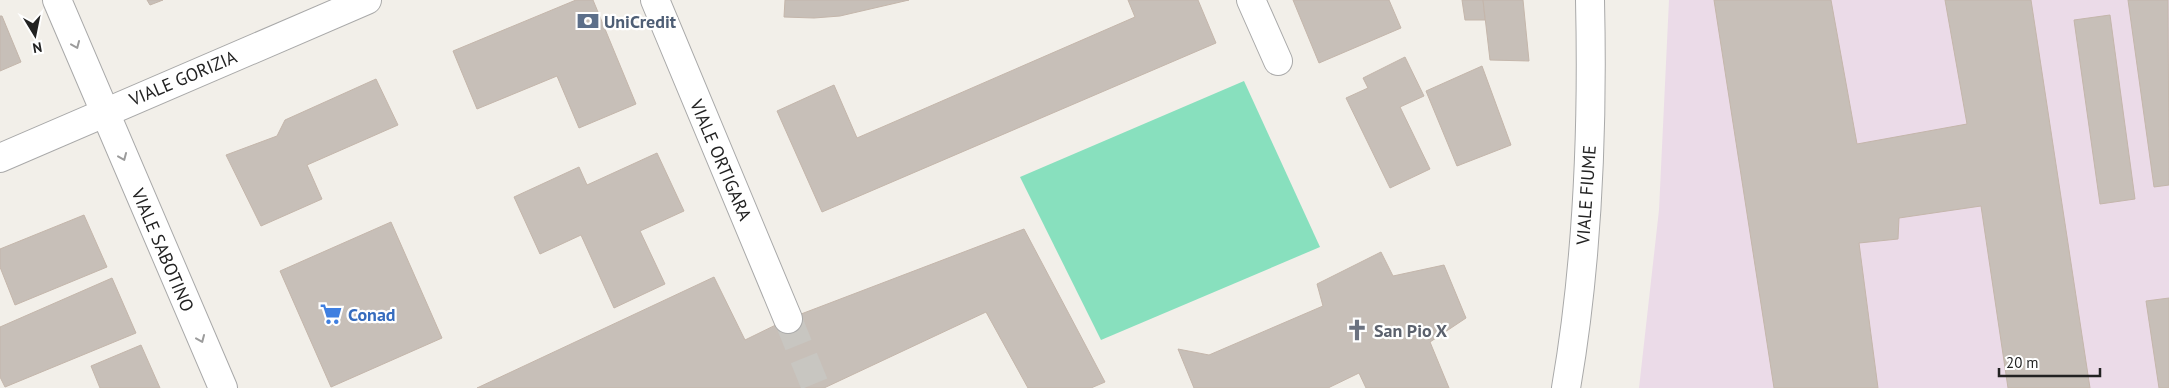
<svg xmlns="http://www.w3.org/2000/svg" width="2169" height="388" font-family="'PT Sans',sans-serif">
  <style>
    .industrial { fill: #ebdbe8 }
    .pitch { fill: #88e0be }
    .building { fill: #c7bfb8; stroke: #c4b6ab }
    .lines { fill: none; stroke-linecap: round; stroke-linejoin: round }
    .minor-tunnel { stroke: #c8c6c1; stroke-width: 28; stroke-dasharray: 28 14; stroke-linecap: butt }
    .minor-casing { stroke: #a9a9a9; stroke-width: 30 }
    .tertiary-casing { stroke: #a9a9a9; stroke-width: 30 }
    .minor { stroke: #fff; stroke-width: 28 }
    .tertiary { stroke: #fff; stroke-width: 28 }
    .oneway { stroke: #9c9c9c }
    .labels { text-anchor: middle; dominant-baseline: central; stroke-width: 4.5; stroke-linejoin: round; paint-order: stroke }
    .service-label { font-size: 18px; font-weight: bold; fill: #4e5e75; stroke: #fff; text-anchor: start }
    .street-label { font-size: 18px; fill: #222; stroke: #fff }
    .shop-label { font-size: 18px; font-weight: bold; fill: #366cbe; stroke: #fff; text-anchor: start }
    .worship-label { font-size: 18px; font-weight: bold; fill: #5b616d; stroke: #fff; text-anchor: start }
  </style>
  <rect width="100%" height="100%" fill="#f2efe9"/>
  <!-- industrial -->
  <path class="industrial" d="M 1669,0 L 2169,0 L 2169,388 L 1639,388 L 1659,210 Z"/>
  <!-- pitch -->
  <path class="pitch" d="M 1244,81 L 1320,247 L 1101,340 L 1020,177 Z"/>
  <!-- building -->
  <g class="building">
    <path d="M 147,0 L 163,0 L 150,5 Z"/>
    <path d="M 576,0 L 593,0 L 636,104 L 579,128 L 557,76 L 477,109 L 453,51 Z"/>
    <path d="M 785,0 L 909,0 L 840,16 L 814,18 L 784,17 Z"/>
    <path d="M 1128,0 L 1198,0 L 1216,43 L 822,212 L 777,111 L 834,85 L 857,138 L 1135,17 Z"/>
    <path d="M 1293,0 L 1389,0 L 1401,28 L 1319,63 Z"/>
    <path d="M 1462,0 L 1483,0 L 1485,20 L 1465,20 Z"/>
    <path d="M 1483,0 L 1523,0 L 1529,61 L 1490,60 Z"/>
    <path d="M 1714,0 L 1831,0 L 1857,144 L 1967,124 L 1945,0 L 2031,0 L 2090,388 L 2008,388 L 1981,206 L 1899,218 L 1898,239 L 1859,243 L 1878,388 L 1774,388 Z"/>
    <path d="M 2128,0 L 2168,0 L 2169,185 L 2154,187 Z"/>
    <path d="M 2110,15 L 2135,199 L 2100,204 L 2074,20 Z"/>
    <path d="M 0,16 L 2,16 L 21,62 L 0,71 Z"/>
    <path d="M 1405,57 L 1424,96 L 1400,107 L 1430,169 L 1390,188 L 1346,98 L 1368,88 L 1363,78 Z"/>
    <path d="M 1482,66 L 1511,145 L 1457,166 L 1426,91 Z"/>
    <path d="M 376,79 L 398,125 L 307,165 L 322,199 L 261,226 L 226,155 L 277,136 L 285,120 Z"/>
    <path d="M 657,153 L 684,211 L 640,231 L 665,284 L 614,308 L 581,235 L 540,254 L 514,197 L 579,167 L 587,185 Z"/>
    <path d="M 84,215 L 107,267 L 15,305 L 0,267 L 0,249 Z"/>
    <path d="M 391,222 L 442,338 L 331,387 L 280,271 Z"/>
    <path d="M 1024,229 L 1105,382 L 1091,388 L 1028,388 L 986,312 L 824,388 L 477,388 L 714,277 L 745,340 L 788,319 Z"/>
    <path d="M 1381,252 L 1393,276 L 1444,265 L 1466,318 L 1430,342 L 1449,388 L 1366,388 L 1359,373 L 1328,388 L 1194,388 L 1178,349 L 1209,355 L 1323,306 L 1317,284 Z"/>
    <path d="M 112,278 L 136,333 L 5,387 L 0,377 L 0,327 Z"/>
    <path d="M 2169,298 L 2169,388 L 2159,388 L 2146,301 Z"/>
    <path d="M 141,345 L 160,388 L 100,388 L 91,366 Z"/>
  </g>
  <g class="lines">
    <!-- minor-tunnel -->
    <path class="minor-tunnel" d="M 788,319 L 816,388"/>
    <!-- minor casing -->
    <g class="minor-casing">
      <g id="minor">
        <path d="M 57,0 L 223,388"/>
        <path d="M 655,0 L 788,319"/>
        <path d="M 1251,0 L 1278,61"/>
        <path d="M 1566,388 C 1588,261 1593,129 1590,0"/>
      </g>
    </g>
    <!-- tertiary casing -->
    <g class="tertiary-casing">
      <path id="tertiary" d="M 0,158 L 367,0"/>
    </g>
    <!-- minor -->
    <use href="#minor" class="minor"/>
    <!-- tertiary -->
    <use href="#tertiary" class="tertiary"/>
  </g>
  <!-- one-way arrows -->
  <defs><path id="oneway-chevron" d="M-2-3.5L2.5 0L-2 3.5" fill="none" stroke-width="1.6" stroke-linecap="round" stroke-linejoin="round" transform="scale(1.25)"/></defs>
  <g class="oneway">
    <use href="#oneway-chevron" transform="translate(76 45) rotate(67)"/>
    <use href="#oneway-chevron" transform="translate(123 157) rotate(67)"/>
    <use href="#oneway-chevron" transform="translate(201 339) rotate(67)"/>
  </g>
  <!-- icons -->
  <defs>
    <g id="bank-bare" transform="scale(1.725)"><path d="M-6-4H6V4H-6ZM0-2.3a2.3 2.3 0 1 0 0 4.6a2.3 2.3 0 1 0 0-4.6Z" fill="#5c6f8a" stroke="#fff" stroke-width="2.5" paint-order="stroke"/></g>
    <g id="supermarket-bare" transform="scale(1.725)"><path d="M-6-5.5h2.5l.6 2H6L4.5 2H-2.5L-4.4-4H-6ZM-1.5 3.2a1.3 1.3 0 1 0 .1 0ZM3 3.2a1.3 1.3 0 1 0 .1 0Z" fill="#3f7fe0" stroke="#fff" stroke-width="2.5" paint-order="stroke"/></g>
    <g id="church-bare" transform="scale(1.725)"><path d="M-1.2-6h2.4v3.5h3.3v2.4h-3.3V6h-2.4V-.1h-3.3v-2.4h3.3Z" fill="#6b7280" stroke="#fff" stroke-width="2.5" paint-order="stroke"/></g>
  </defs>
  <g fill-rule="evenodd">
    <use href="#bank-bare" x="588" y="21"/>
    <use href="#supermarket-bare" x="331" y="314"/>
    <use href="#church-bare" x="1357" y="330"/>
  </g>
  <g class="labels">
    <!-- service labels -->
    <g class="service-label">
      <text x="604" y="21">UniCredit</text>
    </g>
    <!-- street labels -->
    <g class="street-label">
      <text transform="translate(183 78) rotate(-23)">VIALE GORIZIA</text>
      <text transform="translate(721 160) rotate(67)">VIALE ORTIGARA</text>
      <text transform="translate(1586 195) rotate(-86)">VIALE FIUME</text>
      <text transform="translate(163 250) rotate(67)">VIALE SABOTINO</text>
    </g>
    <!-- shop labels -->
    <g class="shop-label">
      <text x="348" y="314">Conad</text>
    </g>
    <!-- worship labels -->
    <g class="worship-label">
      <text x="1374" y="330">San Pio X</text>
    </g>
  </g>
  <!-- north arrow -->
  <g transform="translate(35 35) rotate(170)" stroke="#ffffff" stroke-width="4" paint-order="stroke">
  <path d="M0-4L9 19L0 12L-9 19Z" fill="#222222"/>
  <text y="-8" font-size="14" font-weight="bold" text-anchor="middle" fill="#222222">N</text>
  </g>
  <!-- scale -->
  <path d="M1999 368v8h101v-8" fill="none" stroke="#222222" stroke-width="2.5"/>
  <text x="2006" y="368" font-size="15" fill="#222222" stroke="#ffffff" stroke-width="4" paint-order="stroke">20 m</text>
</svg>
